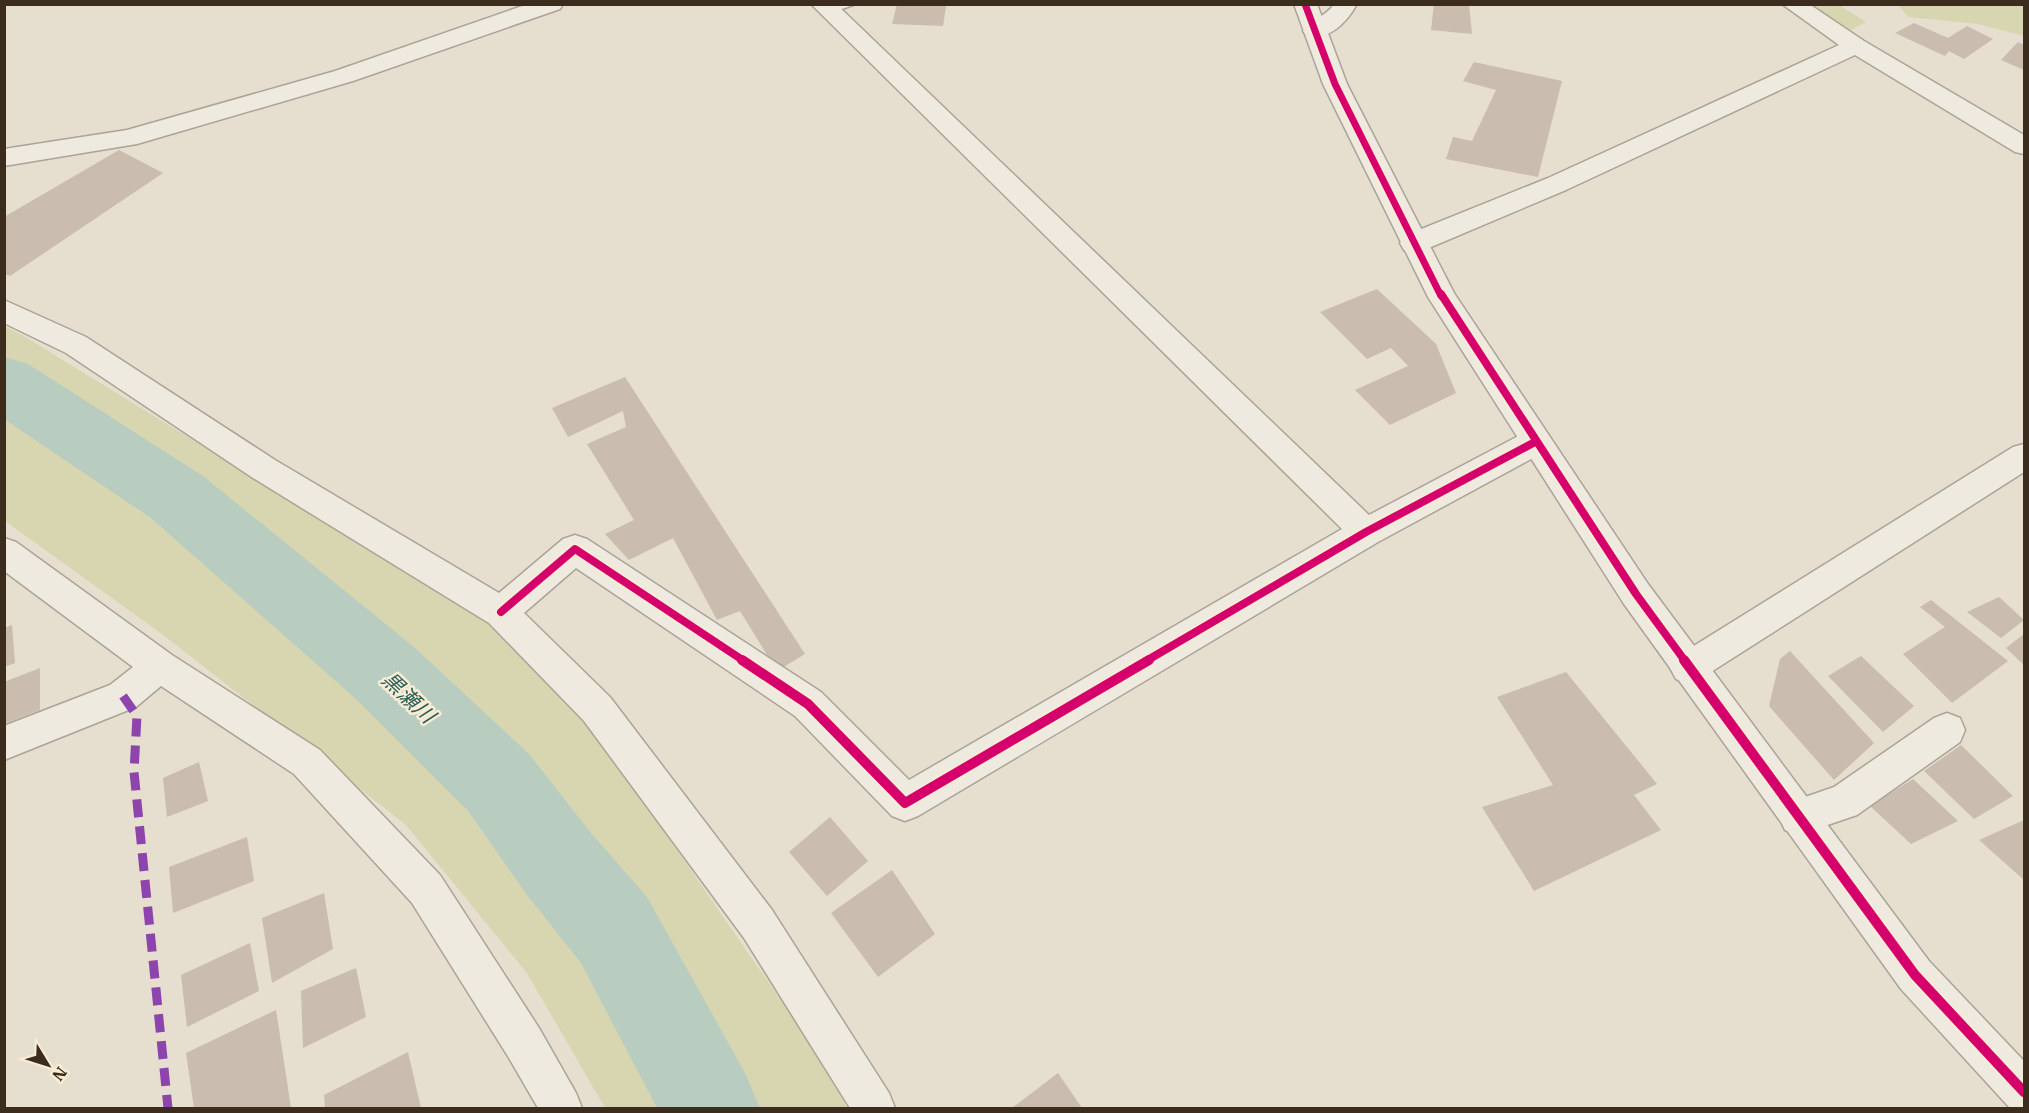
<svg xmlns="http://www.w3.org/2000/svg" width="2029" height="1113" font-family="'IBM Plex Serif','Noto Sans JP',serif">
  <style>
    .green { fill: #d7d6b0 }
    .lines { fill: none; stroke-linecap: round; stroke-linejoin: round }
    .river { fill: #b9ccc0; fill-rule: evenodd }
    .building { fill: #cabcae }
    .service-casing { stroke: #aca397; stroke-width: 3 }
    .minor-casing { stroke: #aca397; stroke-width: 3 }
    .tertiary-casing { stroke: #aca397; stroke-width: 3 }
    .service { fill: #eeeae0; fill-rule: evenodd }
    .minor { fill: #eeeae0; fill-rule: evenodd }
    .tertiary { fill: #eeeae0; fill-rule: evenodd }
    .quiet { stroke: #8e44ad; stroke-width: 9; stroke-dasharray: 18 9; stroke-linecap: butt }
    .cycleway-far2-casing { stroke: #f8edd4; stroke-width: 10 }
    .cycleway-far1-casing { stroke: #f8edd4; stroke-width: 12 }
    .cycleway-casing { stroke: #f8edd4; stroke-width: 14 }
    .cycleway-far2 { stroke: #d6006c; stroke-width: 7 }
    .cycleway-far1 { stroke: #d6006c; stroke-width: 8 }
    .cycleway { stroke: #d6006c; stroke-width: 10 }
    .labels { text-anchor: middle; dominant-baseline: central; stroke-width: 5; stroke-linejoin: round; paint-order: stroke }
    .water-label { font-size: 21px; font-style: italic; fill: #2c5d58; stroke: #f8edd4 }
  </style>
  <rect width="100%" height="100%" fill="#e6dece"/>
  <!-- green -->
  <g class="green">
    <path d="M 1811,5 L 1839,5 L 1866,22 L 1851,30 Z"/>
    <path d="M 1898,5 L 2024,5 L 2024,36 L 1978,24 L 1908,17 Z"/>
    <path d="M 4,326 L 22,335 L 481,617 L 581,711 L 820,1057 L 847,1108 L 605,1108 L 527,973 L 406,825 L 162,634 L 5,521 Z"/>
  </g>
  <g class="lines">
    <!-- river -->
    <path class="river" d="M 4,357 L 28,364 L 203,476 L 414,647 L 529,754 L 591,833 L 647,897 L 745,1073 L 760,1108 L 657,1108 L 581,963 L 527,895 L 469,812 L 356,699 L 151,518 L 4,419 Z"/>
  </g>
  <!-- building -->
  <g class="building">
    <path d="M 897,4 L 946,6 L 943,26 L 892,24 Z"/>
    <path d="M 1434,4 L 1469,4 L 1472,34 L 1431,30 Z"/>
    <path d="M 1914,23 L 1948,38 L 1967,26 L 1993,39 L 1964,59 L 1949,51 L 1945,56 L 1895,33 Z"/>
    <path d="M 2018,42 L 2024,45 L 2024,70 L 2001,60 Z"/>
    <path d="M 1474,62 L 1562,81 L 1538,177 L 1446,159 L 1453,137 L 1472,141 L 1496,90 L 1463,81 Z"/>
    <path d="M 119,150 L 163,173 L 10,276 L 4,274 L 4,217 Z"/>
    <path d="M 1377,289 L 1436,344 L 1456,393 L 1390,425 L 1355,390 L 1408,366 L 1391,348 L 1367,359 L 1320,312 Z"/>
    <path d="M 625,377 L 805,654 L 777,671 L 740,611 L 717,620 L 673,538 L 629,560 L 605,534 L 634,520 L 587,444 L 626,427 L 623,411 L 568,437 L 552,408 Z"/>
    <path d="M 1999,597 L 2024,620 L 2001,638 L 1967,612 Z"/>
    <path d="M 1931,600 L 2008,661 L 1952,703 L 1903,654 L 1945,627 L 1920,607 Z"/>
    <path d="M 12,625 L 15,663 L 4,667 L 4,628 Z"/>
    <path d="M 2024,634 L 2024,665 L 2006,648 Z"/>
    <path d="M 1790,651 L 1874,743 L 1834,780 L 1769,706 L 1780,659 Z"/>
    <path d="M 1861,656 L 1914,706 L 1883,732 L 1828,676 Z"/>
    <path d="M 40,668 L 40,710 L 4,724 L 4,682 Z"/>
    <path d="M 1566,672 L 1657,784 L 1634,795 L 1661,830 L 1534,891 L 1482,807 L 1553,785 L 1497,697 Z"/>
    <path d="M 1961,745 L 2013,796 L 1974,819 L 1924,771 Z"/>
    <path d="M 199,762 L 208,801 L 167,817 L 163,778 Z"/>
    <path d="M 1913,779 L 1958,821 L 1911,844 L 1870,806 Z"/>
    <path d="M 830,817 L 868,861 L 827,896 L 789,852 Z"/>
    <path d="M 2024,820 L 2024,880 L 1979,840 Z"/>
    <path d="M 247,837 L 254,881 L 173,913 L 169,867 Z"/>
    <path d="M 892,870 L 935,934 L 878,977 L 831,913 Z"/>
    <path d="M 324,893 L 333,949 L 272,983 L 262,918 Z"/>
    <path d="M 250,943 L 259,991 L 187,1027 L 181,975 Z"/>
    <path d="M 356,968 L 366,1017 L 303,1048 L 301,991 Z"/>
    <path d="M 276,1010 L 291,1108 L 194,1108 L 186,1053 Z"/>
    <path d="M 408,1052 L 421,1108 L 325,1108 L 324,1095 Z"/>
    <path d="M 1058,1073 L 1082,1108 L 1012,1108 Z"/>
  </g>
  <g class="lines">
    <!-- service casing -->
    <g class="service-casing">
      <path id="service" d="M 834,4 L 856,4 L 828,14 L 822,10 Z"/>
    </g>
    <!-- minor casing -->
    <g class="minor-casing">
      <g id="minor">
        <path d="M 528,4 L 563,4 L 560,9 L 353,81 L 137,144 L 4,166 L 4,149 L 127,130 L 335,71 Z"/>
        <path d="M 811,4 L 836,4 L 1369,515 L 1524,433 L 1535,430 L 1546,433 L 1550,442 L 1546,451 L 1378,542 L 918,816 L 905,821 L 892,816 L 795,716 L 576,568 L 524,613 L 610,697 L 772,910 L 889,1093 L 895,1108 L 850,1108 L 744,938 L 584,721 L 489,623 L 253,478 L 66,353 L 4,323 L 4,300 L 86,337 L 275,460 L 499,593 L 563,539 L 575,535 L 587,539 L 821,692 L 909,780 L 1342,529 Z"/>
        <path d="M 1334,4 L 1357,4 C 1347,22 1329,41 1307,36 L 1303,31 C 1311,19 1326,17 1334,4 Z"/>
        <path d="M 1782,4 L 1809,4 L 1864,41 L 2024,135 L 2024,154 L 2015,152 L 1855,55 L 1566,190 L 1424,250 L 1414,253 L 1404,250 L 1400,243 L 1404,236 L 1548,178 L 1839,45 Z"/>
        <path d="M 2024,444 L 2024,472 L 1700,679 L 1688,684 L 1676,679 L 1670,668 L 1676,657 L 2013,447 Z"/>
        <path d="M 4,538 L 16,542 L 172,655 L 320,750 L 440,875 L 539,1028 L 576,1093 L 582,1108 L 538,1108 L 509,1058 L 412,903 L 294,774 L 161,686 L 136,707 L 4,760 L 4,726 L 110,685 L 133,667 L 4,571 Z"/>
        <path d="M 1947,713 L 1960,718 L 1965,730 L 1960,742 L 1857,815 L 1798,835 L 1785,830 L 1779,817 L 1785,804 L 1834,787 L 1934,718 Z"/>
      </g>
    </g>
    <!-- tertiary casing -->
    <g class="tertiary-casing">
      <path id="tertiary" d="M 1294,4 L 1317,4 L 1347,84 L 1454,293 L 1648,584 L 1929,961 L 2024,1061 L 2024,1108 L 2009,1107 L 1901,989 L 1624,604 L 1428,297 L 1323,84 Z"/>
    </g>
    <!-- service -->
    <use href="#service" class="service"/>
    <!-- minor -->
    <use href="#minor" class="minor"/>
    <!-- tertiary -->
    <use href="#tertiary" class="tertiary"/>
    <!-- quiet -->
    <path class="quiet" d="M 123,696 L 137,716 L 134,772 L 168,1108"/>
    <!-- cycleway-far2 casing -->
    <g class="cycleway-far2-casing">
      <path id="cycleway-far2" d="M 1305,4 L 1335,84 L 1441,296"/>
    </g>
    <!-- cycleway-far1 casing -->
    <g class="cycleway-far1-casing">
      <g id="cycleway-far1">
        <path d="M 1441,294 L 1636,594 L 1685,661"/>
        <path d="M 501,612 L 575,549 L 744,661"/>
        <path d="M 1146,661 L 1366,532 L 1535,442"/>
      </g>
    </g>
    <!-- cycleway casing -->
    <g class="cycleway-casing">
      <g id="cycleway">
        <path d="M 742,660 L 808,704 L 905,803 L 1149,660"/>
        <path d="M 1684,660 L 1915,975 L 2024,1092"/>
      </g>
    </g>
    <!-- cycleway-far2 -->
    <use href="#cycleway-far2" class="cycleway-far2"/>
    <!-- cycleway-far1 -->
    <use href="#cycleway-far1" class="cycleway-far1"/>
    <!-- cycleway -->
    <use href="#cycleway" class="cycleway"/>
  </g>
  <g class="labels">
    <!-- water labels -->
    <g class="water-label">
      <text transform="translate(409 697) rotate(43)">黒瀬川</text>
    </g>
  </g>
  <!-- border -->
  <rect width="2029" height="1113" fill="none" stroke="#3c2c1e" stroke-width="12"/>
  <!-- north arrow -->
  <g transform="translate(48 1065) rotate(128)" stroke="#f8edd4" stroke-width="4.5" paint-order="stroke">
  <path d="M0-4.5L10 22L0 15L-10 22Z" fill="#3c2c1e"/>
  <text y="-9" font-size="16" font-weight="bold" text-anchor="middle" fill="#3c2c1e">N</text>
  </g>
</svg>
